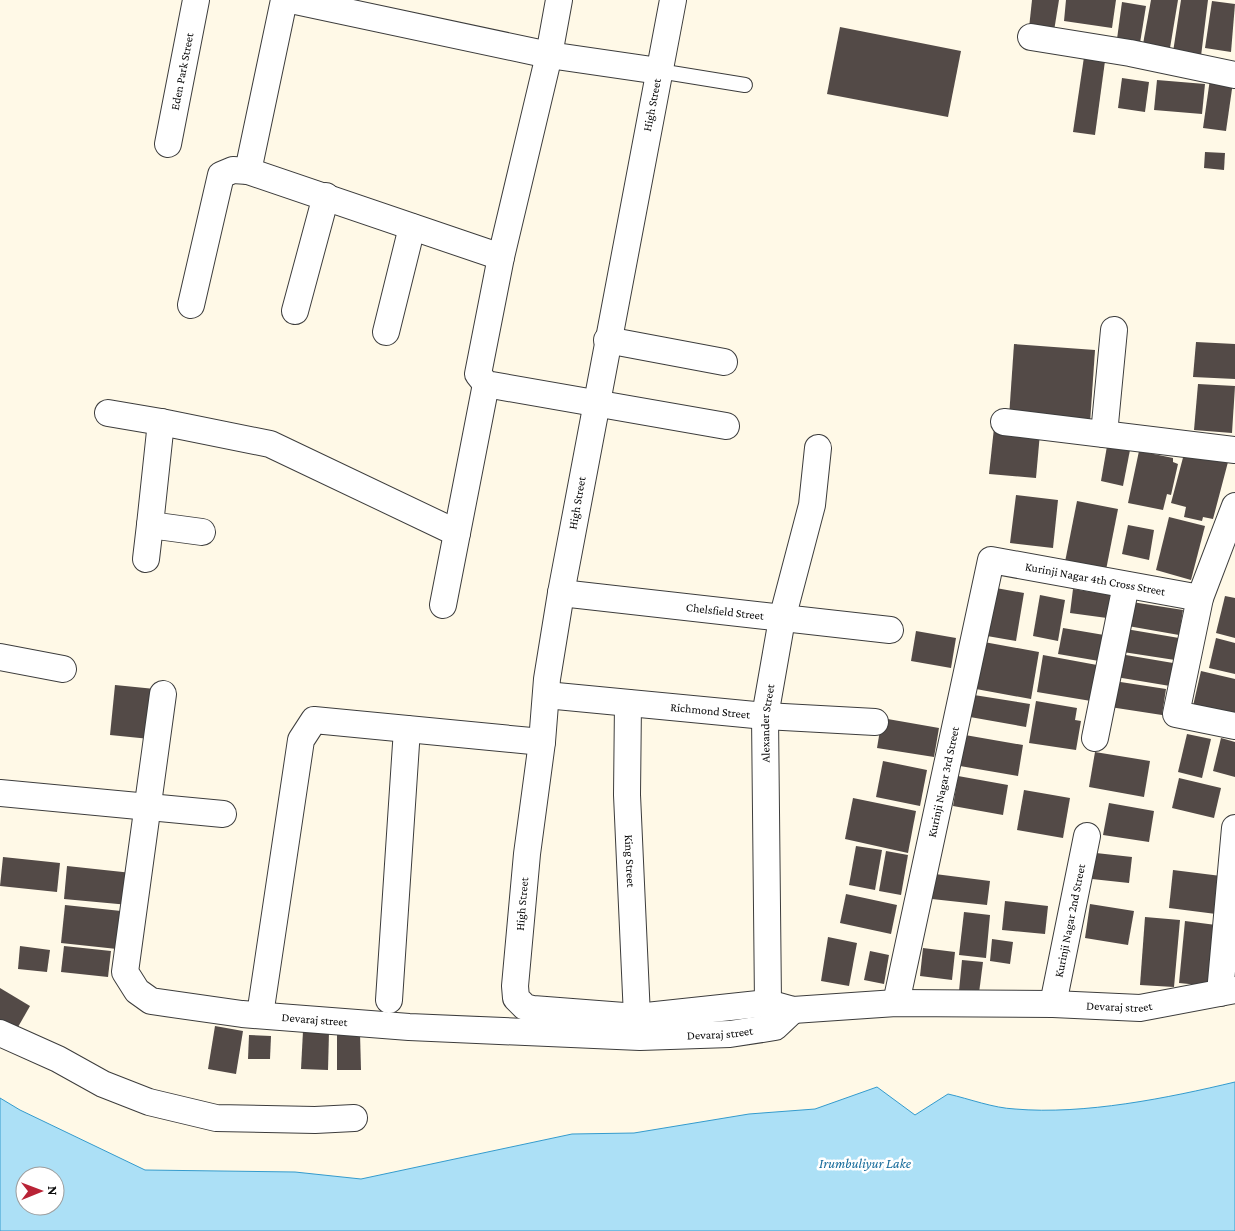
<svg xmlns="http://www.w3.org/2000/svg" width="1235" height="1231" font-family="'Crimson Pro',serif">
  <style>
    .water { fill: #ace0f6; stroke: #349bcd; fill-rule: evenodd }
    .building { fill: #534a47 }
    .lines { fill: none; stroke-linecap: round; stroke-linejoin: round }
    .lane-casing { stroke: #3d3d3d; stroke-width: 16 }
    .street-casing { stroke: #3d3d3d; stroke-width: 28 }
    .lane { stroke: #fff; stroke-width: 14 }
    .street { stroke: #fff; stroke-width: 26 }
    .labels { text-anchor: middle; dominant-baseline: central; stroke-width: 5; stroke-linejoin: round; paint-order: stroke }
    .street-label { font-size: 12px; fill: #0a0a0a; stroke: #fff }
    .water-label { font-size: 14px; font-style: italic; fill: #156a9a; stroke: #fff }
  </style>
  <rect width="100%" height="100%" fill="#fff9e7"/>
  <!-- water -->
  <path class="water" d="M 1235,1082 L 1235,1231 L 0,1231 L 0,1098 L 20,1110 L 145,1170 L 295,1172 L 361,1179 L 572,1134 L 634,1133 L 749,1114 L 815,1109 L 877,1087 L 915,1115 L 948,1094 C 970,1099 993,1108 1015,1109 C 1084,1115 1168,1098 1235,1082 ZM 25,1176 L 55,1176 L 55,1206 L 25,1206 Z"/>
  <!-- building -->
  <g class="building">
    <path d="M 1032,0 L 1059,0 L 1054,31 L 1029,28 Z"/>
    <path d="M 1066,0 L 1116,0 L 1112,28 L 1064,21 Z"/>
    <path d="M 1151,0 L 1178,0 L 1170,48 L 1143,44 Z"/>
    <path d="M 1181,0 L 1208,0 L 1201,56 L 1173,52 Z"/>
    <path d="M 1212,1 L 1235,4 L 1231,52 L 1205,48 Z"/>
    <path d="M 1122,2 L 1146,6 L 1140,43 L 1117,39 Z"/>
    <path d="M 840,27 L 961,51 L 948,117 L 827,94 Z"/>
    <path d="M 1084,57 L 1105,61 L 1095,135 L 1073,132 Z"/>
    <path d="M 1122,78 L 1149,82 L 1145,112 L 1118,108 Z"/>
    <path d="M 1210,79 L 1233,82 L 1226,131 L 1203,128 Z"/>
    <path d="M 1157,80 L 1205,84 L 1202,114 L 1154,110 Z"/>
    <path d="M 1205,152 L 1225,153 L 1224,170 L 1204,168 Z"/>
    <path d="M 1196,342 L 1235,344 L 1235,379 L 1193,377 Z"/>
    <path d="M 1014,344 L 1095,350 L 1090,423 L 1009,417 Z"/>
    <path d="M 1198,384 L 1235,386 L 1232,433 L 1194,430 Z"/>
    <path d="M 994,428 L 1040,433 L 1036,478 L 989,474 Z"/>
    <path d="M 1107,446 L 1130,450 L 1123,486 L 1101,481 Z"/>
    <path d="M 1185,450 L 1228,462 L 1213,519 L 1203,517 L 1202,521 L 1184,517 L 1186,507 L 1171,503 Z"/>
    <path d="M 1139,451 L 1173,458 L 1173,462 L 1178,464 L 1171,495 L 1167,494 L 1163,510 L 1128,503 Z"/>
    <path d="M 1016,495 L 1058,500 L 1053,548 L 1010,543 Z"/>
    <path d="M 1077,501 L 1118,509 L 1105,575 L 1064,567 Z"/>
    <path d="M 1169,517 L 1205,526 L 1191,580 L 1156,570 Z"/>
    <path d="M 1128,525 L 1154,530 L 1149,560 L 1122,554 Z"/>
    <path d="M 996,588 L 1024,593 L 1016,641 L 987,636 Z"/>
    <path d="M 1073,589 L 1110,595 L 1107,618 L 1070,613 Z"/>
    <path d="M 1040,595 L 1065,600 L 1058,641 L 1033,636 Z"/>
    <path d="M 1225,596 L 1235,598 L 1235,638 L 1216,633 Z"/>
    <path d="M 1132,602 L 1183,610 L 1179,635 L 1128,626 Z"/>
    <path d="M 1063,628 L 1104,635 L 1099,661 L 1058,654 Z"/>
    <path d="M 1126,629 L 1179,638 L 1175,660 L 1123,652 Z"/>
    <path d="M 916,631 L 956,638 L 951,668 L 911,661 Z"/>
    <path d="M 1216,638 L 1235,643 L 1235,674 L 1209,668 Z"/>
    <path d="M 984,642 L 1039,652 L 1031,699 L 976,689 Z"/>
    <path d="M 1120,654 L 1173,663 L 1170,686 L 1116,677 Z"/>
    <path d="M 1043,655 L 1097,665 L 1091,701 L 1037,692 Z"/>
    <path d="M 1201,671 L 1235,679 L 1235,716 L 1193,706 Z"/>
    <path d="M 1114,681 L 1166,689 L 1162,715 L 1110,707 Z"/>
    <path d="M 115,685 L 155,689 L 150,739 L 110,735 Z"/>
    <path d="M 974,695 L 1030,704 L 1026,727 L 970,717 Z"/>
    <path d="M 1036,701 L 1077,708 L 1075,720 L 1081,721 L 1076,750 L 1029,743 Z"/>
    <path d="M 882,718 L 939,728 L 934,757 L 877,748 Z"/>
    <path d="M 1187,734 L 1211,739 L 1202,778 L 1178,772 Z"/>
    <path d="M 965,735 L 1023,745 L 1018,776 L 960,766 Z"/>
    <path d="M 1221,738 L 1235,742 L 1235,777 L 1213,771 Z"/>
    <path d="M 1095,752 L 1150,761 L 1144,797 L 1089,787 Z"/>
    <path d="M 883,761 L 927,770 L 920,806 L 876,797 Z"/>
    <path d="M 958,776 L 1008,785 L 1003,815 L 953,806 Z"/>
    <path d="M 1179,778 L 1221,788 L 1214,818 L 1172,808 Z"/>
    <path d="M 1024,790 L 1070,798 L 1063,838 L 1017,830 Z"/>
    <path d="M 853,798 L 916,811 L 908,853 L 845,839 Z"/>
    <path d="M 1109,803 L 1154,811 L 1149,842 L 1103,835 Z"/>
    <path d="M 856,846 L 882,850 L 875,890 L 849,885 Z"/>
    <path d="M 886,851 L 908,855 L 901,895 L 879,891 Z"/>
    <path d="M 1096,853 L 1132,857 L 1129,883 L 1092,879 Z"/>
    <path d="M 3,857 L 60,863 L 57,892 L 0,886 Z"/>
    <path d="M 67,866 L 132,873 L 129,905 L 64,899 Z"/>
    <path d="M 1173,870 L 1221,876 L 1216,914 L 1169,908 Z"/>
    <path d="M 935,874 L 990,881 L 987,905 L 932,899 Z"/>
    <path d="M 846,894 L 897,905 L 891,934 L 840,923 Z"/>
    <path d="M 1005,901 L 1048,906 L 1045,934 L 1002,930 Z"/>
    <path d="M 1090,904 L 1134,911 L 1128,945 L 1085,938 Z"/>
    <path d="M 65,905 L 121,911 L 117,949 L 61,943 Z"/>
    <path d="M 964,912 L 990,915 L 986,958 L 959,955 Z"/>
    <path d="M 1145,917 L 1180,920 L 1174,987 L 1140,985 Z"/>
    <path d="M 1185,921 L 1216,925 L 1209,986 L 1179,983 Z"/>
    <path d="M 828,937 L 857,943 L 849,986 L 821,981 Z"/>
    <path d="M 992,939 L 1013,942 L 1010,964 L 990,961 Z"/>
    <path d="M 20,946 L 50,950 L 47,972 L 18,969 Z"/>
    <path d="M 64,946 L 111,951 L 108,977 L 61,972 Z"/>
    <path d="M 923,948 L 955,952 L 952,980 L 920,976 Z"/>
    <path d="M 870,951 L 889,955 L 884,984 L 864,980 Z"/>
    <path d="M 962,960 L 983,962 L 979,993 L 959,991 Z"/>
    <path d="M 0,988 L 30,1006 L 14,1034 L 0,1026 Z"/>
    <path d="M 215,1026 L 243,1031 L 236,1074 L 208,1069 Z"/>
    <path d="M 303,1031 L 329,1032 L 328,1070 L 301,1069 Z"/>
    <path d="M 337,1033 L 360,1033 L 361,1070 L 337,1070 Z"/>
    <path d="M 249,1035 L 271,1036 L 270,1059 L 248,1059 Z"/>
  </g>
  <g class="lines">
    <!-- lane casing -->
    <g class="lane-casing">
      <path id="lane" d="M 659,71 L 745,85"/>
    </g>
    <!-- street casing -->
    <g class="street-casing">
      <g id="street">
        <path d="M 291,0 L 549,55 L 659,71"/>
        <path d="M 559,0 L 549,55 L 501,257 L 478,374 L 486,384 L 726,426"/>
        <path id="s1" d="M 673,0 L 561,593 L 547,679 L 542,742 L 527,854 L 515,986 L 516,998 L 525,1007 L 533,1009 L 637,1017 L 768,1003 L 793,1010 L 896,1003 L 1053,1004 L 1140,1008 L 1235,990"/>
        <path d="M 1031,37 L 1130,53 L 1235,75"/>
        <path id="s2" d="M 168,144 L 196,0"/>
        <path d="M 248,171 L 284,0"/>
        <path d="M 191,305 L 221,175 L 233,170 L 248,171 L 501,257"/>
        <path d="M 295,311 L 326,196"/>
        <path d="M 386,332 L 412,227"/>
        <path d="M 607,340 L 724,362"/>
        <path d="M 108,413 L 161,422 L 270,444 L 457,533"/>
        <path d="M 161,422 L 150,525 L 202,532"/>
        <path d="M 1004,422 L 1235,450"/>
        <path d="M 1104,434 L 1114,330"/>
        <path d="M 1235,506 L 1200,598 L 1176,714 L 1235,726"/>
        <path d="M 146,559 L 150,525"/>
        <path id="s3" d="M 561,593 L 890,630"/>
        <path d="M 443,605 L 486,384"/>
        <path d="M 0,657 L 63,669"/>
        <path id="s4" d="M 163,694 L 125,972 L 137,991 L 151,1001 L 242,1014 L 409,1027 L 640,1037 L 730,1034 L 775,1027 L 793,1010"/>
        <path id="s5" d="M 546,695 L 765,716 L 875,722"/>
        <path id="s6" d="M 628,703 L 627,795 L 637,1017"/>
        <path d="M 1095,738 L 1126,585"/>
        <path d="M 0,793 L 223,814"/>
        <path d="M 1220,993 L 1235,828"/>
        <path d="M 389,1000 L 407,729"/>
        <path id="s7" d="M 768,1003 L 765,716 L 782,619 L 812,505 L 818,448"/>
        <path id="s8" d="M 896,1003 L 991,560 L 1200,598"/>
        <path id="s9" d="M 1053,1004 L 1087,836"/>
        <path d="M 260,1015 L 301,740 L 314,720 L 542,742"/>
        <path d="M 0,1033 L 58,1059 L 103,1084 L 149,1102 L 216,1118 L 315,1120 L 354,1118"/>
      </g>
    </g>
    <!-- lane -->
    <use href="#lane" class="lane"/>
    <!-- street -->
    <use href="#street" class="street"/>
  </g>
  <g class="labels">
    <!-- street labels -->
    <g class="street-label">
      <text stroke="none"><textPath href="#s2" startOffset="74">Eden Park Street</textPath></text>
      <text transform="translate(652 105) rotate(-79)">High Street</text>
      <text transform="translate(577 503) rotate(-80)">High Street</text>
      <text stroke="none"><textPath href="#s8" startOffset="559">Kurinji Nagar 4th Cross Street</textPath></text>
      <text stroke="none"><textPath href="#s3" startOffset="165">Chelsfield Street</textPath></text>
      <text stroke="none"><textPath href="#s5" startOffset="165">Richmond Street</textPath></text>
      <text stroke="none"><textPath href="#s7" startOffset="280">Alexander Street</textPath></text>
      <text stroke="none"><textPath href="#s8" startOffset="226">Kurinji Nagar 3rd Street</textPath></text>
      <text stroke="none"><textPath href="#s6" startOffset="158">King Street</textPath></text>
      <text transform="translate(522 904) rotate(-85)">High Street</text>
      <text stroke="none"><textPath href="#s9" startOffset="85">Kurinji Nagar 2nd Street</textPath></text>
      <text stroke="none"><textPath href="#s1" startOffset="1621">Devaraj street</textPath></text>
      <text stroke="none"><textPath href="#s4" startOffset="485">Devaraj street</textPath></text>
      <text stroke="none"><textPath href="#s4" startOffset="891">Devaraj street</textPath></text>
    </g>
    <!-- water labels -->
    <g class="water-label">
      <text x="865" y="1163">Irumbuliyur Lake</text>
    </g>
  </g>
  <!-- north arrow -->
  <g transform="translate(40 1191) rotate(89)"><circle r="24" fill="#ffffff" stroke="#9d9d9d"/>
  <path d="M0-4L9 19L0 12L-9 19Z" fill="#b92336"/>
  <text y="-8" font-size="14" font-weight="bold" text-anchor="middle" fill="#0a0a0a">N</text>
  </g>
</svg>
